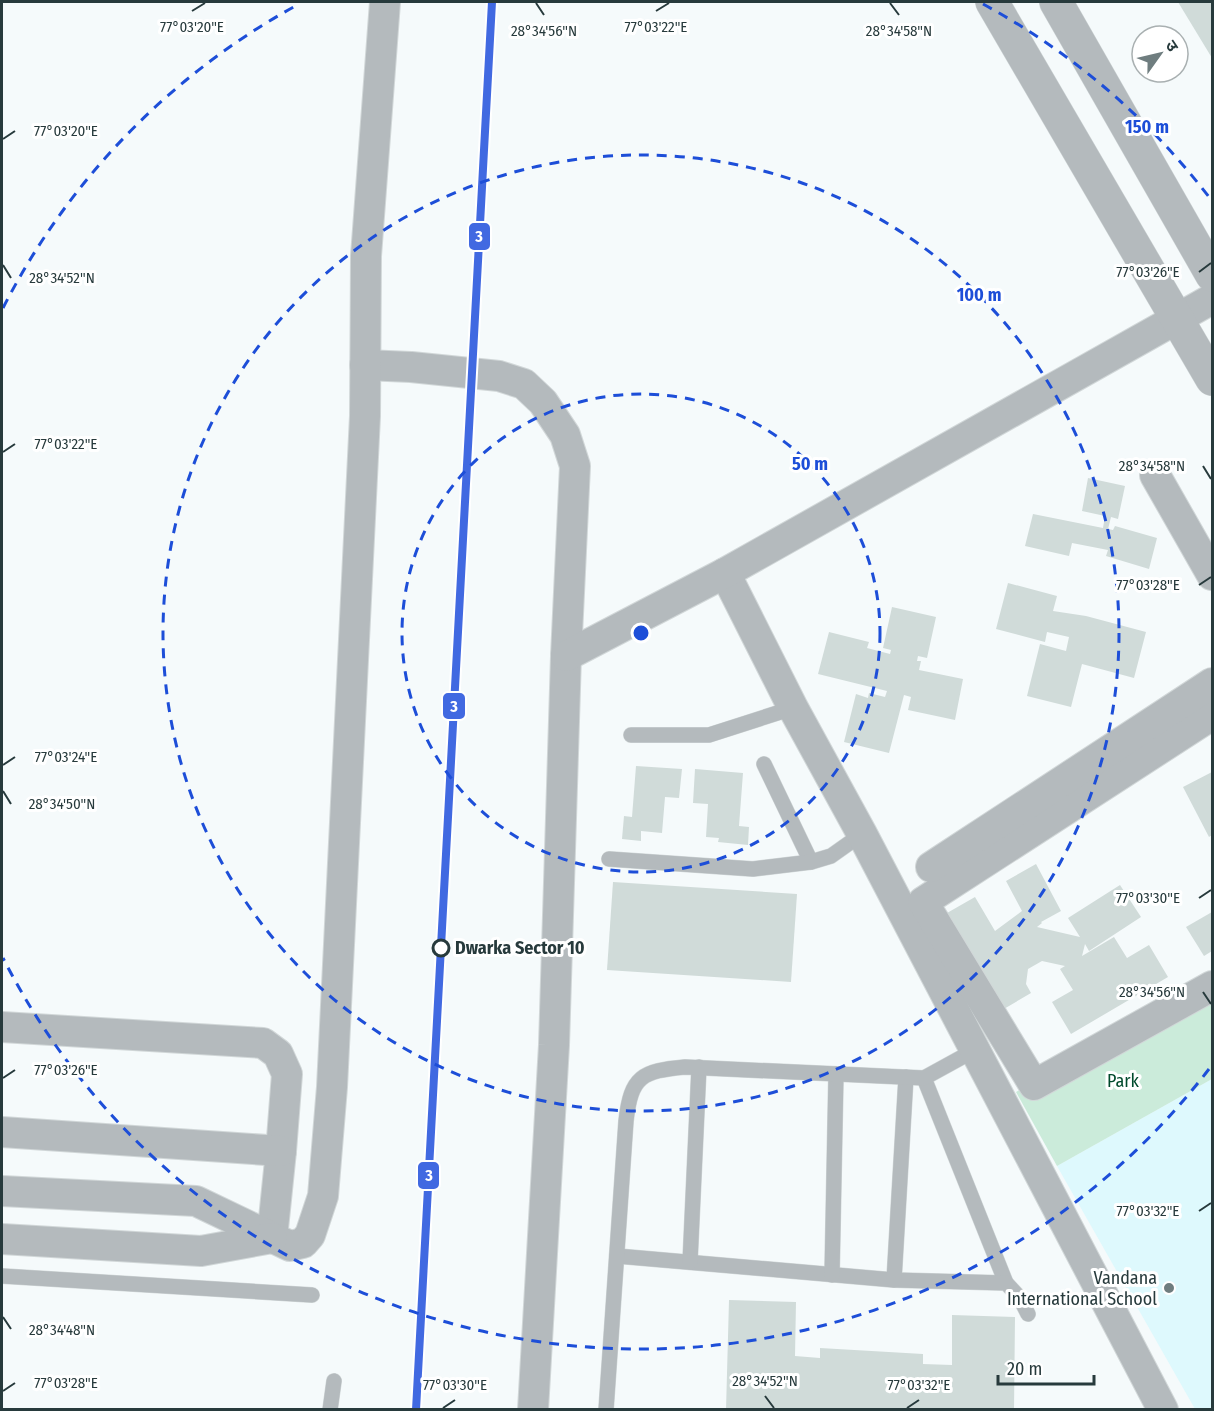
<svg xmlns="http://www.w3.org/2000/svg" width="1214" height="1411" font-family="'Fira Sans Condensed','Noto Sans Devanagari',sans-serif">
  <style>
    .built { fill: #def9fd }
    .green { fill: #cbebda }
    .building { fill: #d0dbd9 }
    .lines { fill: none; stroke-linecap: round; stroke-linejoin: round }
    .service-casing { stroke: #d1d7d8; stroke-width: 16 }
    .minor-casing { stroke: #d1d7d8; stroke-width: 32 }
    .tertiary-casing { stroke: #d1d7d8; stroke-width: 34 }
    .service { stroke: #b4babd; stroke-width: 15 }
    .minor { stroke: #b4babd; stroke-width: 30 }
    .tertiary { stroke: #b4babd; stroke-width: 33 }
    .metro-1-casing { stroke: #fff; stroke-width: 12 }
    .metro-1 { stroke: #4169e1; stroke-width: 8 }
    .ticks { fill: none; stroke: #273a3c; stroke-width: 2 }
    .ring { fill: none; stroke: #1d4ed8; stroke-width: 3; stroke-dasharray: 10 8 }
    .stop-dot { fill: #fff; stroke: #273a3c; stroke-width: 3 }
    .poi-dot { fill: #6f7d7f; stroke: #fff; stroke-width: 2 }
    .labels { text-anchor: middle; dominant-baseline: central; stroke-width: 6; stroke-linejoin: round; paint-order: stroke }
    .stop-label { font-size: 18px; font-weight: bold; fill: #273a3c; stroke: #fff; text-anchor: start }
    .park-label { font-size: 18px; fill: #004a2c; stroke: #fff }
    .poi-label { font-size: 18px; fill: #273a3c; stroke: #fff; text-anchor: end }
    .ticks-label { font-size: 15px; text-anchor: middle; fill: #273a3c; stroke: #fff; stroke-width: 6; stroke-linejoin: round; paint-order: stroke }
    .centre { fill: #1d4ed8; stroke: #fff; stroke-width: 3 }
    .ring-label { font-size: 18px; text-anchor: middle; font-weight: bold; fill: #1d4ed8; stroke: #fff; stroke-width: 6; stroke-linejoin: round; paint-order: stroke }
    .line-badge { stroke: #fff; stroke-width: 2 }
    .badge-label { font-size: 16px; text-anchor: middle; font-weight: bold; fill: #fff }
  </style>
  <rect width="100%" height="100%" fill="#f5fafb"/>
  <!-- built -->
  <path class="built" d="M 1212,1079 L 1212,1409 L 1195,1409 L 1057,1166 Z"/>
  <!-- green -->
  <path class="green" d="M 1212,982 L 1212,1079 L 1057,1166 L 1016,1092 Z"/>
  <!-- building -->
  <g class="building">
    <path d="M 1178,2 L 1212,2 L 1212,58 Z"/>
    <path d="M 1088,478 L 1125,486 L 1118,519 L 1111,517 L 1108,529 L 1113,530 L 1115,526 L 1157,538 L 1149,569 L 1106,556 L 1108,550 L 1072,543 L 1069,556 L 1025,546 L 1033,514 L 1103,528 L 1105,516 L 1082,511 Z"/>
    <path d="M 1008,583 L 1057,596 L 1053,611 L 1086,616 L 1146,632 L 1134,678 L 1082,664 L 1071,707 L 1027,696 L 1040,644 L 1066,651 L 1069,637 L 1047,632 L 1045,642 L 996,629 Z"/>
    <path d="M 892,607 L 936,617 L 927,658 L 918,656 L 917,661 L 921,661 L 919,670 L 963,679 L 955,720 L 908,710 L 911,697 L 904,695 L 889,753 L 844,742 L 856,694 L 868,698 L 869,693 L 885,697 L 887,691 L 818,674 L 829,632 L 869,642 L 867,648 L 890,654 L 891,650 L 883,648 Z"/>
    <path d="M 636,766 L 682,769 L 679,798 L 665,797 L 662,833 L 641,831 L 641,841 L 622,839 L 624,816 L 632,817 Z"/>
    <path d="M 695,769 L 743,773 L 739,826 L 749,827 L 748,845 L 718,842 L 719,838 L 706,837 L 708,804 L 693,803 Z"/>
    <path d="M 1212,772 L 1212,835 L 1209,837 L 1183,787 Z"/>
    <path d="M 1036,864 L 1061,911 L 1041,922 L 1042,923 L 1037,927 L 1080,937 L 1068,918 L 1120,885 L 1141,917 L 1089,951 L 1085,944 L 1082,956 L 1114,937 L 1127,958 L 1149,945 L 1168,977 L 1071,1034 L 1052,1002 L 1073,990 L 1060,969 L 1065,966 L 1042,961 L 1028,969 L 1026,984 L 1031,993 L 997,1013 L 940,917 L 975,897 L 995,931 L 1022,911 L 1006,881 Z"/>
    <path d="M 613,882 L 797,894 L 791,982 L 607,970 Z"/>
    <path d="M 1212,912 L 1212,951 L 1204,956 L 1186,927 Z"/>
    <path d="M 729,1300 L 796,1302 L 795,1356 L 820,1358 L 820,1348 L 923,1354 L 923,1364 L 952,1365 L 952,1315 L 1015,1317 L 1014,1410 L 726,1410 Z"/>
  </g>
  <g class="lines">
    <!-- service casing -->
    <g class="service-casing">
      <g id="service">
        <path d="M 631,735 L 709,735 L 793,708"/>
        <path d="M 764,764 L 811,862"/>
        <path d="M 609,859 L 753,869 L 811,862 L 831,856 L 862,834"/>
        <path d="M 924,1078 L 1006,1283"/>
        <path d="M 617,1256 L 894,1280 L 1006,1283 L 1020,1298 L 1028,1314"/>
        <path d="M 690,1262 L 699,1067"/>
        <path d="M 832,1275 L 836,1074"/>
        <path d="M 2,1276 L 312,1295"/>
        <path d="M 894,1280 L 906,1077"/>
        <path d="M 330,1410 L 334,1381"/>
        <path d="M 606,1410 L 626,1121 C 631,1076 642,1071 685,1067 L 924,1078 L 975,1050"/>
      </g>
    </g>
    <!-- minor casing -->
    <g class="minor-casing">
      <g id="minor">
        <path d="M 365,365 L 411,367 L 499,376 L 524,384 L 543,402 L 565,435 L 575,466 L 566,656 L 554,1045 L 533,1410"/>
        <path d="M 1155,475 L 1212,575"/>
        <path d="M 725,573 L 793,708 L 862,834 L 1163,1410"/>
        <path d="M 566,656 L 725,573 L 1212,299"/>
        <path d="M 1212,715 L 923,902 L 1034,1085 L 1212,986"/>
        <path d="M 931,867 L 1212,683"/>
        <path d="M 2,1027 L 263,1043 L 278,1054 L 287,1074 L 281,1151 L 272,1238"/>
        <path d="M 2,1132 L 281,1151"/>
        <path d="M 2,1191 L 196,1201 L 290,1246 L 303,1243 L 310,1235 L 323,1196 L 332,1087 L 365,416 L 366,256 L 385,2"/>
        <path d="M 2,1239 L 201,1251 L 272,1238"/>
      </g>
    </g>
    <!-- tertiary casing -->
    <g class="tertiary-casing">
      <g id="tertiary">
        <path d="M 992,2 L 1212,379"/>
        <path d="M 1056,2 L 1212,275"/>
      </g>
    </g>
    <!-- service -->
    <use href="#service" class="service"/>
    <!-- minor -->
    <use href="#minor" class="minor"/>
    <!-- tertiary -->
    <use href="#tertiary" class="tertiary"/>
    <!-- metro-1 casing -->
    <g class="metro-1-casing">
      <path id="metro-1" d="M 416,1410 L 492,2"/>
    </g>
    <!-- metro-1 -->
    <use href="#metro-1" class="metro-1"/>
  </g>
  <!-- ticks -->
  <path class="ticks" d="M 536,3 L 544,15M 890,3 L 899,15M 192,11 L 205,3M 656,11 L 669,3M 3,139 L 15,131M 3,265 L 11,278M 1199,272 L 1211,263M 3,452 L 15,444M 1203,466 L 1211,479M 1199,585 L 1211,577M 3,765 L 15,757M 3,791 L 11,804M 1199,898 L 1211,890M 1203,992 L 1211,1004M 3,1078 L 15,1070M 1199,1211 L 1211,1203M 3,1317 L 11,1329M 3,1391 L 15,1383M 765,1396 L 774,1408M 443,1408 L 455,1400M 907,1408 L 919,1400"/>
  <!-- distance rings -->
  <g class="ring">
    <circle cx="641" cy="633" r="239"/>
    <circle cx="641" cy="633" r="478"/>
    <path d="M1209 1069A716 716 0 0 1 3 958M3 308A716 716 0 0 1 299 4M983 4A716 716 0 0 1 1209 197"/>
  </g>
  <!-- markers -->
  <circle class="stop-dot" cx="441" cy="948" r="8"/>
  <circle class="poi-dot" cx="1169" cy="1288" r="6"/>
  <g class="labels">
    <!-- stop labels -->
    <g class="stop-label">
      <text x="455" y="948">Dwarka Sector 10</text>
    </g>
    <!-- park labels -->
    <g class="park-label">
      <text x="1123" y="1081">Park</text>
    </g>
    <!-- poi labels -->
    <g class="poi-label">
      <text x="1157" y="1278">Vandana<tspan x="1157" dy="21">International School</tspan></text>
    </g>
  </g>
  <g class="ticks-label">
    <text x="192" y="32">77°03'20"E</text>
    <text x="656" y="32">77°03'22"E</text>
    <text x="544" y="36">28°34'56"N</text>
    <text x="899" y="36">28°34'58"N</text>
    <text x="66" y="136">77°03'20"E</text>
    <text x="1148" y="277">77°03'26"E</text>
    <text x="62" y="283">28°34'52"N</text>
    <text x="66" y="449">77°03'22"E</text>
    <text x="1152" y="471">28°34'58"N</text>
    <text x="1148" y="590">77°03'28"E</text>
    <text x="66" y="762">77°03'24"E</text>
    <text x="62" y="809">28°34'50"N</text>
    <text x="1148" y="903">77°03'30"E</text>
    <text x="1152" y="997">28°34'56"N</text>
    <text x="66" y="1075">77°03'26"E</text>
    <text x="1148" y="1216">77°03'32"E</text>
    <text x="62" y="1335">28°34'48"N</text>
    <text x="765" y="1386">28°34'52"N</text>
    <text x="66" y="1388">77°03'28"E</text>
    <text x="455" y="1390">77°03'30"E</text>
    <text x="919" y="1390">77°03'32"E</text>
  </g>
  <circle cx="641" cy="633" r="9" class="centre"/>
  <g class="ring-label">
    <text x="1147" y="133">150 m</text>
    <text x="979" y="301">100 m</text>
    <text x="810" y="470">50 m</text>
  </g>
  <g class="line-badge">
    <rect x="468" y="222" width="23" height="29" rx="6" fill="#4169e1"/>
    <rect x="442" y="692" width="24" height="28" rx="6" fill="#4169e1"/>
    <rect x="417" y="1161" width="23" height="29" rx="6" fill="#4169e1"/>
  </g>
  <g class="badge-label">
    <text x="479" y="242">3</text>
    <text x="454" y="712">3</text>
    <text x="429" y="1181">3</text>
  </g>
  <!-- border -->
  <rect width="1214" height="1411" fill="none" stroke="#273a3c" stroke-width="6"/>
  <!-- north arrow -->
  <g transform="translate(1160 54) rotate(56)"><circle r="28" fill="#ffffff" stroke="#a9b0b1" stroke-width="1.5"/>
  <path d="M0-4.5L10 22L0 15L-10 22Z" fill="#6f7d7f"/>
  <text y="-9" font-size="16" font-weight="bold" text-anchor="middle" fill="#273a3c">उ</text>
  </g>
  <!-- scale -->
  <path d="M998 1375v9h96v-9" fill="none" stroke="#273a3c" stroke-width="3"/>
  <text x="1007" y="1375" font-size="18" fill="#273a3c" stroke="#ffffff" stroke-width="4.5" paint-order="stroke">20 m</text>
</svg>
